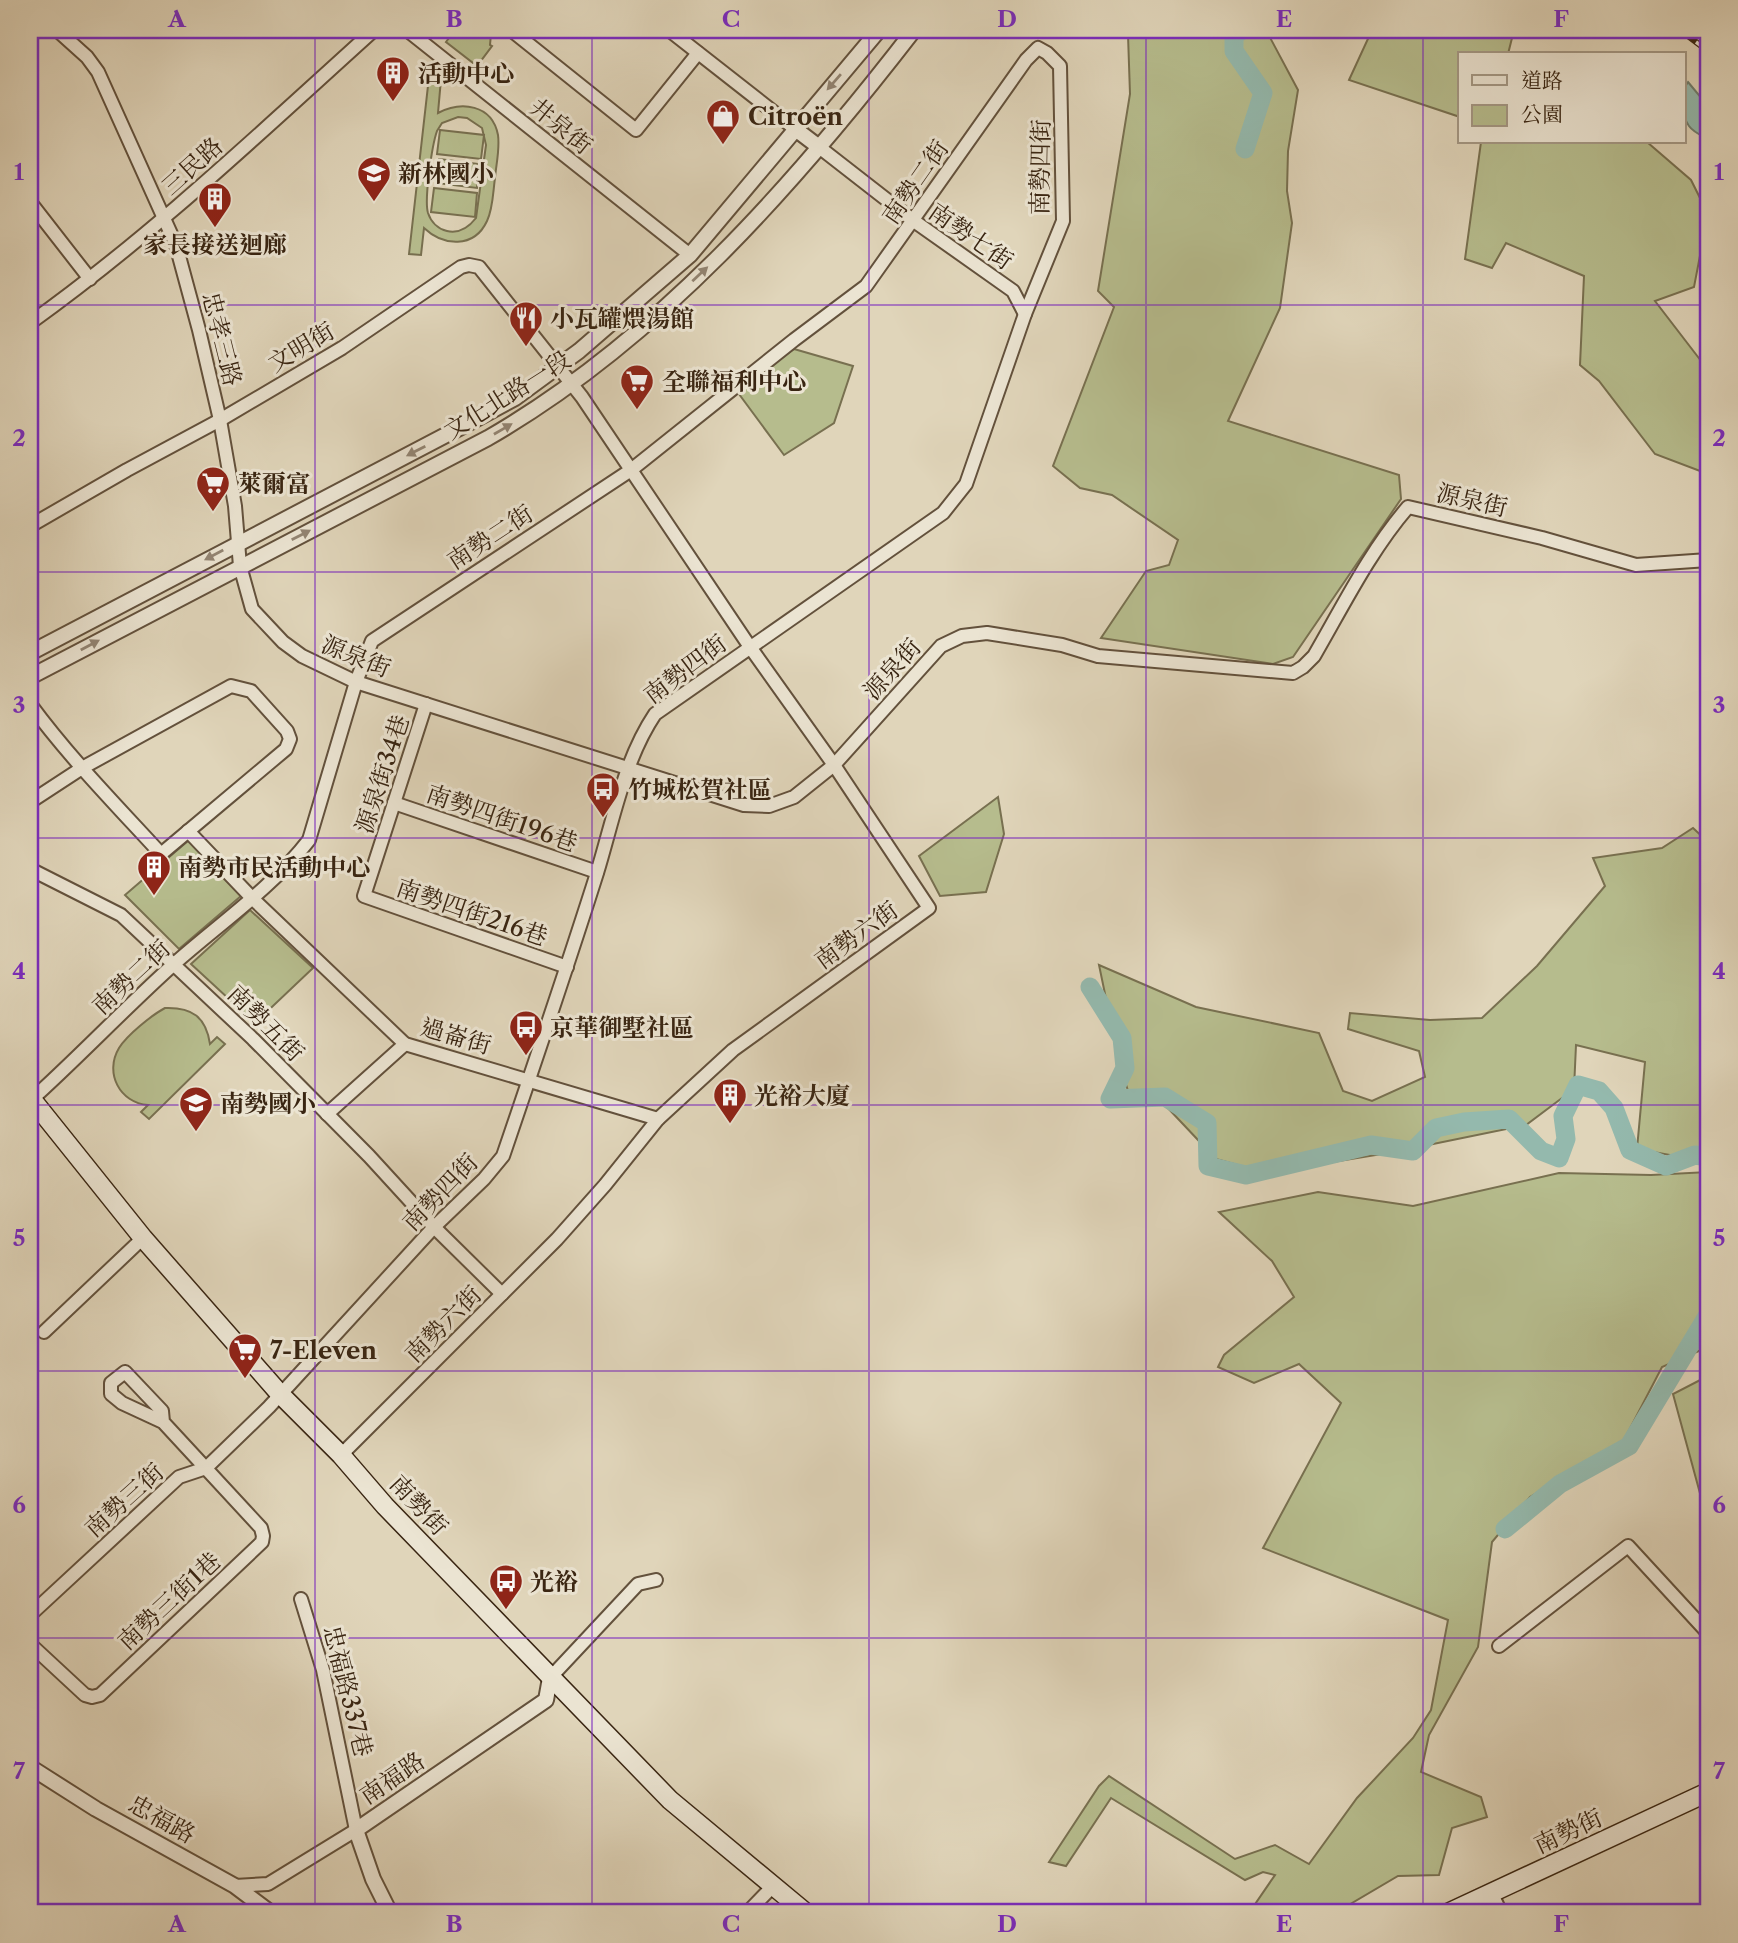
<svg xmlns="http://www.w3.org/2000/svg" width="1738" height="1943" font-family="'Libre Caslon Text','Noto Serif TC',serif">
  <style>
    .green { fill: #b6bc8d; stroke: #787050; stroke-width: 2; fill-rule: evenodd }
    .water { fill: #94b9ad; stroke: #707e6f; stroke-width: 2 }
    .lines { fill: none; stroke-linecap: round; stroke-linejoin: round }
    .river { stroke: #94b9ad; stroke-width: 19 }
    .minor-casing { stroke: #63513c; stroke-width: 16 }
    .tertiary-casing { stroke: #63513c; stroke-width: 18 }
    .secondary-casing { stroke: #392512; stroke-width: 21 }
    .minor { stroke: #ebe4d2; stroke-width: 12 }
    .tertiary { stroke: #ebe4d2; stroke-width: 14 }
    .secondary { stroke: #ebe4d2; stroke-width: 18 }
    .rail-casing { stroke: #392512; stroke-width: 6 }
    .rail { stroke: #ebe4d2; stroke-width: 3.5; stroke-dasharray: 10; stroke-linecap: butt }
    .oneway { fill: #928472 }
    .grid { fill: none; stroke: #7b2cbf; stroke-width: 2; stroke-opacity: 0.55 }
    .labels { text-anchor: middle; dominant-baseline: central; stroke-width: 6; stroke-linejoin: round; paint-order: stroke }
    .poi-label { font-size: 24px; font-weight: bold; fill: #392512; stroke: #ebe4d2; text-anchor: start }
    .street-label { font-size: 24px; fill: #392512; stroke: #ebe4d2 }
    .neatline { fill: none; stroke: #7b2cbf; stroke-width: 2.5 }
    .grid-label { font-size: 23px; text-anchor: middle; font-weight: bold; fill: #7b2cbf }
  </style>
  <rect width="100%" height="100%" fill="#e0d5ba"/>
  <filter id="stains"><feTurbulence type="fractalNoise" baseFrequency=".00286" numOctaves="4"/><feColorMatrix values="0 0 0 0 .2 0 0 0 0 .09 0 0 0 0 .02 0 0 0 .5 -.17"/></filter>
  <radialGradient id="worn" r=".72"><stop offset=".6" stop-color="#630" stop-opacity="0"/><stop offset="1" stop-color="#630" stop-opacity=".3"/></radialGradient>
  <!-- green -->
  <g class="green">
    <path d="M 455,30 L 494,30 L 491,34 L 490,45 L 492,46 L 477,66 L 446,42 Z"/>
    <path d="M 1120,30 L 1266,30 L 1298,90 L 1288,151 L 1287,191 L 1292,223 L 1280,308 L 1228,421 L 1399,475 L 1401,499 L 1293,657 L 1273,664 L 1101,638 L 1146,571 L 1169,565 L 1178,540 L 1112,495 L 1080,488 L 1053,466 L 1114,307 L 1098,291 L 1130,94 L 1128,35 Z"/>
    <path d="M 1372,30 L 1514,30 L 1508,54 L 1460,54 L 1460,117 L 1349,80 Z"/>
    <path d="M 429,77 L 441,79 L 438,113 C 461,101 492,104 498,135 C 500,149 496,165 495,178 C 493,192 493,209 487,221 C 474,249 443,246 424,228 L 421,255 L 409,254 ZM 458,117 L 467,118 L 482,128 L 486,145 L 476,218 C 469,227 460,234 447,231 C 438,229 431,222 428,213 C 424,200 432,145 437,131 L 442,123 Z"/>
    <path d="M 440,130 L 484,135 L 481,159 L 437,154 Z"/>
    <path d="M 1481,142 L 1647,142 L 1691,180 L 1708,214 L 1694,287 L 1655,301 L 1708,370 L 1708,474 L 1655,454 L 1599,381 L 1580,365 L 1584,276 L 1506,243 L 1492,268 L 1465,259 Z"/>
    <path d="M 439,159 L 479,164 L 477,188 L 436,183 Z"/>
    <path d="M 434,188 L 477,193 L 475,217 L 431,212 Z"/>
    <path d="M 794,349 L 853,366 L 834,423 L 784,455 L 736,390 Z"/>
    <path d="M 998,797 L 1004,834 L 986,892 L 940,896 L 919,856 Z"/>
    <path d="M 1693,828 L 1708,842 L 1708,1162 L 1637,1149 L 1645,1062 L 1576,1045 L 1574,1089 L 1526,1125 L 1394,1152 L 1266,1173 L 1216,1159 L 1165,1105 L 1131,1100 L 1120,1066 L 1099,965 L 1196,1007 L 1319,1033 L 1343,1091 L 1372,1101 L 1425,1077 L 1419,1051 L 1348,1029 L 1350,1013 L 1430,1020 L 1482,1018 L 1537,966 L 1605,886 L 1593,858 L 1662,848 Z"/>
    <path d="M 189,840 L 241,896 L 179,949 L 125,895 Z"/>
    <path d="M 250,910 L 313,968 L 255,1023 L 191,964 Z"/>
    <path d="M 165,1008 C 192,1007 206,1017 210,1044 L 217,1037 L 225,1044 L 149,1119 L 141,1112 L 148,1105 C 120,1103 104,1073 119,1048 C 127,1035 152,1015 165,1008 Z"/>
    <path d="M 1708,1172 L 1708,1347 L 1662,1367 L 1623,1442 L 1530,1497 L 1492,1542 L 1478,1647 L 1429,1735 L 1421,1772 L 1481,1797 L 1487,1817 L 1452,1828 L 1439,1875 L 1398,1876 L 1335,1913 L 1249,1913 L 1275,1875 L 1263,1872 L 1245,1880 L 1111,1798 L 1066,1866 L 1049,1862 L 1099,1786 L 1109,1776 L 1235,1859 L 1275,1845 L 1309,1864 L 1357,1798 L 1413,1738 L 1431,1710 L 1448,1620 L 1263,1548 L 1341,1403 L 1299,1364 L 1254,1383 L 1218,1367 L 1224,1355 L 1294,1297 L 1272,1261 L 1219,1212 L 1318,1192 L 1413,1206 L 1559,1173 L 1651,1175 Z"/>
    <path d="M 1708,1376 L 1708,1469 L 1701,1497 L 1673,1394 Z"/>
  </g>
  <!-- water -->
  <path class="water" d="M 1688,82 L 1708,106 L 1708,139 C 1702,136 1693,132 1689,126 C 1681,116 1681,91 1688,82 Z"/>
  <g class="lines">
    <!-- river -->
    <g class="river">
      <path d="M 1242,30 L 1234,36 L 1234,51 L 1263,93 L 1245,149"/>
      <path d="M 1090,987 L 1122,1038 L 1125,1068 L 1110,1099 L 1165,1097 L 1207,1123 L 1208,1166 L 1246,1175 L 1371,1145 L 1413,1151 L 1436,1128 L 1464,1122 L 1509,1119 L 1541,1151 L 1559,1158 L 1566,1139 L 1563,1116 L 1578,1085 L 1599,1091 L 1614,1108 L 1630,1150 L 1666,1166 L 1695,1155 L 1708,1157"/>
      <path d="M 1505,1529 L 1560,1484 L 1629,1446 L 1708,1315"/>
    </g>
    <!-- minor casing -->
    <g class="minor-casing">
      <g id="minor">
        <path d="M 57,30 L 87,57 L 98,72 L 176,245 L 199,330 L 220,420 L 235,506 L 240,566 L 252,609 L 283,642 L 302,656 L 356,682 L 744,805 L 769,806 L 794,797 L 834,765 L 941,646 L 962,636 L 987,633 L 1062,645 L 1098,656 L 1293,673 L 1303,667 L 1314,656 C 1343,606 1370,551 1408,507 L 1542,538 L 1636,565 L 1708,560"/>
        <path d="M 407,30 L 690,255"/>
        <path d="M 511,30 L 636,130 L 698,53"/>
        <path d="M 669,30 L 794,128"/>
        <path d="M 819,147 L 914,221 L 1013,291 L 1025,314"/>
        <path d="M 30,202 L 90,279"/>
        <path d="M 30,323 C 153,235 262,131 374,30"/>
        <path d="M 30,526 L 127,470 L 220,420 L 342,348 L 461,267 L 469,265 L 479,267 L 582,397 L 750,647 L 834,765 L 929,908 L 733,1050 L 658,1119 L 605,1185 L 557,1239 L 341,1455"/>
        <path d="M 30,704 C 69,757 116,805 161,854 L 286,749 L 290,739 L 287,731 L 251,691 L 231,686 L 82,768 L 30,802"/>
        <path d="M 426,704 L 364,896 L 567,967"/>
        <path d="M 394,803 L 597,872"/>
        <path d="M 188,831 L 252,898 L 405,1044 L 658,1119"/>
        <path d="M 30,869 L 121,915 L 253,1039 L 369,1156 L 434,1227 L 502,1294"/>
        <path d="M 30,1101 C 79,1057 125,1008 174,964 C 219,924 272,888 309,840 L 356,682 L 372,641 L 631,470 L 794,340 L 866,286 L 1026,60 L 1038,48 L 1047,53 L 1060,66 L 1063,221 L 1025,314 L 966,484 L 943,513 L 655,714 C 624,760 613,821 597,873 C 567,968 535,1062 503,1156 L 484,1179 L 434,1227 L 269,1407 L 206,1468 L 179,1477 L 30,1615"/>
        <path d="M 327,1114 L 405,1044"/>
        <path d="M 44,1332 L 143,1238"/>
        <path d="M 30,1644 L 85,1695 L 92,1697 L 100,1695 L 262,1542 L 263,1536 L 261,1528 L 163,1422 L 162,1411 L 125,1372 L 111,1383 L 111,1394 L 122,1403 L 163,1422"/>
        <path d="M 1499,1646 L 1628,1546 L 1708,1633"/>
        <path d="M 550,1678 L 638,1584 L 656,1580"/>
        <path d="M 235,1886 L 268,1884 L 356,1830 L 323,1670 L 301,1599"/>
        <path d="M 1492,1894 L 1501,1913"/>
        <path d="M 747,1913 L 773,1886"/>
      </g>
    </g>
    <!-- tertiary casing -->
    <g class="tertiary-casing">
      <g id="tertiary">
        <path d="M 794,128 L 819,147"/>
        <path d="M 30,653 L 465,425 L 515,398 L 579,351 L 690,255 L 879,30"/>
        <path d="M 30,677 L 488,438 C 658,340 795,184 914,30"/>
        <path d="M 30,1767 L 96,1809 L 235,1886 L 271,1913"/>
        <path d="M 390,1913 L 373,1879 L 356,1830 L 546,1700 L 550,1678"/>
      </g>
    </g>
    <!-- secondary casing -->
    <g class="secondary-casing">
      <g id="secondary">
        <path d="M 30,1097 L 143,1238 L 280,1394 L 341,1455 L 385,1506 L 670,1800 L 806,1913"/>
        <path d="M 1448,1913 L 1708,1792"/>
      </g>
    </g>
    <!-- minor -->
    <use href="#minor" class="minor"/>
    <!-- tertiary -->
    <use href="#tertiary" class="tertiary"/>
    <!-- secondary -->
    <use href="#secondary" class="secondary"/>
    <!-- rail casing -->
    <g class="rail-casing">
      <path id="rail" d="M 1680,30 L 1708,51"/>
    </g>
    <!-- rail -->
    <use href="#rail" class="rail"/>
  </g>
  <!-- one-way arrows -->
  <defs><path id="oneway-solid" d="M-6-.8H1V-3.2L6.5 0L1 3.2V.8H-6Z" transform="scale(1.75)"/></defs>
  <g class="oneway">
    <use href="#oneway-solid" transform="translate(834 82) rotate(131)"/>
    <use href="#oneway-solid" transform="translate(700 274) rotate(-43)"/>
    <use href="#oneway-solid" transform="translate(503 429) rotate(-30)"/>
    <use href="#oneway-solid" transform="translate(416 451) rotate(153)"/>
    <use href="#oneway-solid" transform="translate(301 535) rotate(-27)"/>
    <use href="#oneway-solid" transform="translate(214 555) rotate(152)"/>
    <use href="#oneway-solid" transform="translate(90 645) rotate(-28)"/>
  </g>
  <!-- grid -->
  <path class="grid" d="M 315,30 L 315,1913M 592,30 L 592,1913M 869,30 L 869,1913M 1146,30 L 1146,1913M 1423,30 L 1423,1913M 30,305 L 1708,305M 30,572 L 1708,572M 30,838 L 1708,838M 30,1105 L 1708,1105M 30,1371 L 1708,1371M 30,1638 L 1708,1638"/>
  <!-- icons -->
  <defs>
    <g id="building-pin" transform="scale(1.75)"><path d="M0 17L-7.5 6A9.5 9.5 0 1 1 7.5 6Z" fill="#8f2418" stroke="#ebe4d2"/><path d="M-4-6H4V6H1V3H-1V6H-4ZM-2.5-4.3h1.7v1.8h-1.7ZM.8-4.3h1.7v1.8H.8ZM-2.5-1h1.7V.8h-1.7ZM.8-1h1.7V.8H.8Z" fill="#fff"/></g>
    <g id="shop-pin" transform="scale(1.75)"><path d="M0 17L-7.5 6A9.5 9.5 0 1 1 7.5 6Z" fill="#8f2418" stroke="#ebe4d2"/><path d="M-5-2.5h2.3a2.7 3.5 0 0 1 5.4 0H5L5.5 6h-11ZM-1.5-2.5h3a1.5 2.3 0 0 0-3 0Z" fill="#fff"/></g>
    <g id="school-pin" transform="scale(1.75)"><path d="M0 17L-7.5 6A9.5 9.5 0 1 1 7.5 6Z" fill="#8f2418" stroke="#ebe4d2"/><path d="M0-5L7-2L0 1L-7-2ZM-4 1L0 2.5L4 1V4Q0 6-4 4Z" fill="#fff"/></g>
    <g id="restaurant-pin" transform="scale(1.75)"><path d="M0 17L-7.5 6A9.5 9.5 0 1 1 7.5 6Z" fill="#8f2418" stroke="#ebe4d2"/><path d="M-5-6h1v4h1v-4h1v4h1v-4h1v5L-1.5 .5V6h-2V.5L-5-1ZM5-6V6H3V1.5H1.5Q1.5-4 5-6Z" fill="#fff"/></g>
    <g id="supermarket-pin" transform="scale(1.75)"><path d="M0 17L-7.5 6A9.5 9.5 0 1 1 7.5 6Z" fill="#8f2418" stroke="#ebe4d2"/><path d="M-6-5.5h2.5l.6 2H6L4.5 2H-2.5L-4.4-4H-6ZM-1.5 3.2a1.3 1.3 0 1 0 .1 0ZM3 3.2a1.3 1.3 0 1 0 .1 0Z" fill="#fff"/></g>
    <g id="bus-pin" transform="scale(1.75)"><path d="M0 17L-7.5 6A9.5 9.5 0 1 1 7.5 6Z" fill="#8f2418" stroke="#ebe4d2"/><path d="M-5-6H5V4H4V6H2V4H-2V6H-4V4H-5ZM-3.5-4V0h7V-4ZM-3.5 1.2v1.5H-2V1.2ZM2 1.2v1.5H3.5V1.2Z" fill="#fff"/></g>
  </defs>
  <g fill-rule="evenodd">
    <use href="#building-pin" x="393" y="73"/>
    <use href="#shop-pin" x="723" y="116"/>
    <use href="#school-pin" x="374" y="173"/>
    <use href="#building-pin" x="215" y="199"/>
    <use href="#restaurant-pin" x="526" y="318"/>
    <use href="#supermarket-pin" x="637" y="381"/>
    <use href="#supermarket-pin" x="213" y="483"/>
    <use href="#bus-pin" x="603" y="789"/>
    <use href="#building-pin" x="154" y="867"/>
    <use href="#bus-pin" x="526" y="1027"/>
    <use href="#building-pin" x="730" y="1095"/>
    <use href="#school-pin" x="196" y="1103"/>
    <use href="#supermarket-pin" x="245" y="1350"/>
    <use href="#bus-pin" x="506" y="1581"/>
  </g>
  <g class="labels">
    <!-- poi labels -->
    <g class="poi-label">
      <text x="418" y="73">活動中心</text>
      <text x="748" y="116">Citroën</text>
      <text x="398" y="173">新林國小</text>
      <text x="215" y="244" text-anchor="middle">家長接送迴廊</text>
      <text x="550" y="318">小瓦罐煨湯館</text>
      <text x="662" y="381">全聯福利中心</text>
      <text x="238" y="483">萊爾富</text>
      <text x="628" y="789">竹城松賀社區</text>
      <text x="178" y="867">南勢市民活動中心</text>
      <text x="550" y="1027">京華御墅社區</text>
      <text x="754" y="1095">光裕大廈</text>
      <text x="220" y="1103">南勢國小</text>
      <text x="270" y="1350">7-Eleven</text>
      <text x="530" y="1581">光裕</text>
    </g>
    <!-- street labels -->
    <g class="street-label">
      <text transform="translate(561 126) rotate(39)">井泉街</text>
      <text transform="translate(192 166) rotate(-42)">三民路</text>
      <text transform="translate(1040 167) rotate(-89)">南勢四街</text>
      <text transform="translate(915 182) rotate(-55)">南勢二街</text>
      <text transform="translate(971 236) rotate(35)">南勢七街</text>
      <text transform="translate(222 339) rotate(76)">忠孝三路</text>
      <text transform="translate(301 347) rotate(-31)">文明街</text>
      <text transform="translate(507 395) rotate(-32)">文化北路一段</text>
      <text transform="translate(1472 500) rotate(13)">源泉街</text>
      <text transform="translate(490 537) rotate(-33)">南勢二街</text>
      <text transform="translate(356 656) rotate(22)">源泉街</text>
      <text transform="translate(685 669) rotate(-37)">南勢四街</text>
      <text transform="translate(892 669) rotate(-48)">源泉街</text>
      <text transform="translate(382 774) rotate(-72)">源泉街34巷</text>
      <text transform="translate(502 818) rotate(19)">南勢四街196巷</text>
      <text transform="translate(472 912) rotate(19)">南勢四街216巷</text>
      <text transform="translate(856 935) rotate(-36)">南勢六街</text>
      <text transform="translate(131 977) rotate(-43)">南勢二街</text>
      <text transform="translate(266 1023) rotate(45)">南勢五街</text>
      <text transform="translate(456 1036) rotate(16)">過崙街</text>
      <text transform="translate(440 1192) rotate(-46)">南勢四街</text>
      <text transform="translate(443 1324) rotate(-45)">南勢六街</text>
      <text transform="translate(124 1500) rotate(-42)">南勢三街</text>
      <text transform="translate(419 1505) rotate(47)">南勢街</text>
      <text transform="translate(169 1601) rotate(-43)">南勢三街1巷</text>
      <text transform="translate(348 1691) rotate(76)">忠福路337巷</text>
      <text transform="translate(392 1778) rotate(-34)">南福路</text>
      <text transform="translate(162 1819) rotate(29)">忠福路</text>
      <text transform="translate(1568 1831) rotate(-25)">南勢街</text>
    </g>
  </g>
  <!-- margin -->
  <rect width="1738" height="1943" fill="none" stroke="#e0d5ba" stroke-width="77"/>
  <!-- legend -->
  <rect x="1458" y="52" width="228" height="91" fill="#ebe4d2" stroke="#a49885" stroke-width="2"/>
  <rect x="1472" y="75" width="35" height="10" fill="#ebe4d2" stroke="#a49885" stroke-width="2"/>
  <text x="1521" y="88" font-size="21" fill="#392512">道路</text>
  <rect x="1472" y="105" width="35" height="21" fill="#b6bc8d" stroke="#a49885" stroke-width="2"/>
  <text x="1521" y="122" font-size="21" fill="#392512">公園</text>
  <rect x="38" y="38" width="1662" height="1866" class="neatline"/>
  <g class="grid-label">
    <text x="177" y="27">A</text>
    <text x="454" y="27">B</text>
    <text x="731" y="27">C</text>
    <text x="1007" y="27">D</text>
    <text x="1284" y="27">E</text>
    <text x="1561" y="27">F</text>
    <text x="19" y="180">1</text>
    <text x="1719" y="180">1</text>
    <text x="19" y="446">2</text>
    <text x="1719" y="446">2</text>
    <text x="19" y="713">3</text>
    <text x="1719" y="713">3</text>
    <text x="19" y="979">4</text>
    <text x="1719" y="979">4</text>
    <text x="19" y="1246">5</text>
    <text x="1719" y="1246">5</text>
    <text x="19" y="1513">6</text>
    <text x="1719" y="1513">6</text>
    <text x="19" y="1779">7</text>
    <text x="1719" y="1779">7</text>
    <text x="177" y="1932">A</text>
    <text x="454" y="1932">B</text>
    <text x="731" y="1932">C</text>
    <text x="1007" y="1932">D</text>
    <text x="1284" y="1932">E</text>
    <text x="1561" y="1932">F</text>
  </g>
  <rect width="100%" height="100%" filter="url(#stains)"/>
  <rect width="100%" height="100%" fill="url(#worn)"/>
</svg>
